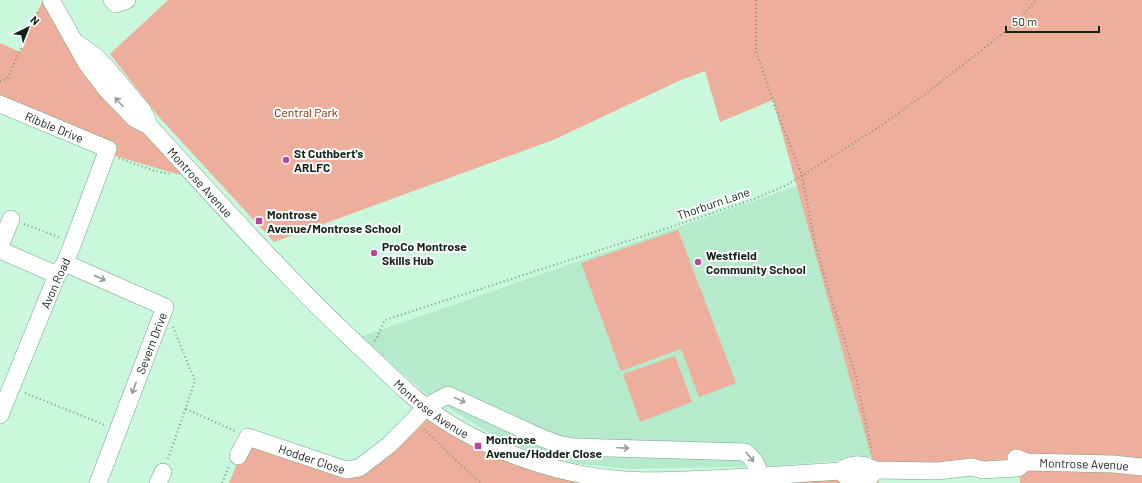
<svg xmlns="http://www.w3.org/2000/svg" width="1142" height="483" font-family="Barlow,sans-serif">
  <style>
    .built { fill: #b6eacc }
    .green { fill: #edaf9b }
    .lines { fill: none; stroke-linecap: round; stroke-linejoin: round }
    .minor-casing { stroke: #76a188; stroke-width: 18 }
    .path { stroke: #769683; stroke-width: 2; stroke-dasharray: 1 3; stroke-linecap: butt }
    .minor { stroke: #fff; stroke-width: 17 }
    .oneway { stroke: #949c97 }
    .poi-dot { fill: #bb469e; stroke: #fff; stroke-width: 1.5 }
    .labels { text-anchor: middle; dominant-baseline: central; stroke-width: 4; stroke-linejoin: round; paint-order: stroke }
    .park-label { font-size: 12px; fill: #7c2807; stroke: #fff }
    .street-label { font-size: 12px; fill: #112218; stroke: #fff }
    .poi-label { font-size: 12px; font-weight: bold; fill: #112218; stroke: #fff; text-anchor: start }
  </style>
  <rect width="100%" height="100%" fill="#caf8dc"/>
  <!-- built -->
  <path class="built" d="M 797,186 L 872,457 L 778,466 L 631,469 L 579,464 L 507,444 L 425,393 L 360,337 Z"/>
  <!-- green -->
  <g class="green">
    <path d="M 43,0 L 196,177 L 177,174 L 112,155 L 0,104 L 0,43 L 20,52 Z"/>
    <path d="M 168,0 L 1142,0 L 1142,483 L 1020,483 L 1019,462 L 876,470 L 879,483 L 229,483 L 248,437 L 351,469 L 425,407 L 508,454 L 624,480 L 875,470 L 773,100 L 720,122 L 705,71 L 681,80 L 553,140 L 274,242 L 158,116 L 110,54 Z"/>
    <path d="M 678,230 L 736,383 L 699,397 L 681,349 L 621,371 L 581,263 Z"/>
    <path d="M 675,356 L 692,402 L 640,422 L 623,374 Z"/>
  </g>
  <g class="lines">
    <!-- minor casing -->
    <g class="minor-casing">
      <g id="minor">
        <path d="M 51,0 L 87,64 L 106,89 L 135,119 L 149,126"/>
        <path d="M 112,0 L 116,4 L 127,0"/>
        <path id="s1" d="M 75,42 L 95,56 L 106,67 L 143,111 L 149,126 C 218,201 286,278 361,348 C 387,372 412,399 442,419 C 494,453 562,476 625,480 C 652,482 680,480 708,479 C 752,477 796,474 840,471 C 851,463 863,463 875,470 L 938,471 L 972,467 L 983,470 L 1018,468 L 1026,462"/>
        <path id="s2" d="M 0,104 L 108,149 L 73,243 L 65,263 L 57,275 L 0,415"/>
        <path d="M 0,246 L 11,219"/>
        <path d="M 0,250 L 57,275"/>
        <path d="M 65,263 L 165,307 L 98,483"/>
        <path id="s3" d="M 238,456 L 248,437 L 346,470 L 359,468 L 389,445 L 415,419 L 425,407 L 448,395 L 542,438 L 558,444 L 574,447 L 745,452 C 755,459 760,471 761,483"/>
        <path id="s4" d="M 1016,458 L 1026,462 L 1113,464 L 1142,467"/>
        <path d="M 840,471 L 848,478 L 870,477 L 875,470"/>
        <path d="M 158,483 L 163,472"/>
      </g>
    </g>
    <!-- path -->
    <g class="path">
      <path d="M 756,0 L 756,51 L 775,107 L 802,175 L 814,239 L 825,279 L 856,376 L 872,453"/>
      <path d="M 0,81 L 7,79 L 39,9"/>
      <path d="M 119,158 L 155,171 L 172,174"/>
      <path d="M 24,224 L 61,238"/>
      <path d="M 375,341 L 385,320 L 668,228 L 754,199 L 787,185 L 879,127 L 927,93 L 1016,23 L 1036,0"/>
      <path d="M 25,393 L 105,425"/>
      <path d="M 186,409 L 235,431"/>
      <path d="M 424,429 L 467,471 L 482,483"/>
      <path d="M 168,459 L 195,381 L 173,327"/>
      <path d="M 222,483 L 229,466"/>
    </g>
    <!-- minor -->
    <use href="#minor" class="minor"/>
  </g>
  <!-- one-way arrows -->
  <defs><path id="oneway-shaft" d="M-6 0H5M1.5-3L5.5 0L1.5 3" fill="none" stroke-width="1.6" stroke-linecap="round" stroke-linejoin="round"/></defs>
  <g class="oneway">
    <use href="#oneway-shaft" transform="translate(119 102) rotate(-132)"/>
    <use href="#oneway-shaft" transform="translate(100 278) rotate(24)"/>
    <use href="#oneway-shaft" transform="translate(134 388) rotate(111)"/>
    <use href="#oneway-shaft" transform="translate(460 400) rotate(25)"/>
    <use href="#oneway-shaft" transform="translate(623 448) rotate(2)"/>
    <use href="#oneway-shaft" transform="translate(750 457) rotate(50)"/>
  </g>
  <!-- markers -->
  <g class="poi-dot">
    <circle cx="286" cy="160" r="4"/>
    <rect x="255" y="217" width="8" height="8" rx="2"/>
    <circle cx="374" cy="253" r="4"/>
    <circle cx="698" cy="262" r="4"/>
    <rect x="474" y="442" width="8" height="8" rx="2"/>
  </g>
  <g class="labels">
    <!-- park labels -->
    <g class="park-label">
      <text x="306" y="112">Central Park</text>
    </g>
    <!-- street labels -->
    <g class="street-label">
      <text stroke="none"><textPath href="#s2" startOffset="59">Ribble Drive</textPath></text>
      <text stroke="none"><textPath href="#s1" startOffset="190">Montrose Avenue</textPath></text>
      <text transform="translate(713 203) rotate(-19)">Thorburn Lane</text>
      <text transform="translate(55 283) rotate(-66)">Avon Road</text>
      <text transform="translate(151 343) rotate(-69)">Severn Drive</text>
      <text stroke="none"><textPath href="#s1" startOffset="514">Montrose Avenue</textPath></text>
      <text stroke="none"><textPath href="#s3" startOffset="89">Hodder Close</textPath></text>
      <text stroke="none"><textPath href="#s4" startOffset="69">Montrose Avenue</textPath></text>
    </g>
    <!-- poi labels -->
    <g class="poi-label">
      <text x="294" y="153">St Cuthbert's<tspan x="294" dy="14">ARLFC</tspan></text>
      <text x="267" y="214">Montrose<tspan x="267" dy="14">Avenue/Montrose School</tspan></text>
      <text x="382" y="246">ProCo Montrose<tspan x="382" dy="14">Skills Hub</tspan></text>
      <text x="706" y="255">Westfield<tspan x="706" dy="14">Community School</tspan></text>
      <text x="486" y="439">Montrose<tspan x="486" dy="14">Avenue/Hodder Close</tspan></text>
    </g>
  </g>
  <!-- north arrow -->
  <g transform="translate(28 28) rotate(43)" stroke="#ffffff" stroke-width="3" paint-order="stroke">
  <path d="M0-3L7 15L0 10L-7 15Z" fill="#112218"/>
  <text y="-6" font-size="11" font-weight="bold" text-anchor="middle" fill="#112218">N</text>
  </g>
  <!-- scale -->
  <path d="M1006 26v6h93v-6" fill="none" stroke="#112218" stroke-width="2"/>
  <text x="1012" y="26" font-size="12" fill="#112218" stroke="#ffffff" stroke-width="3" paint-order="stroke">50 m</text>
</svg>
